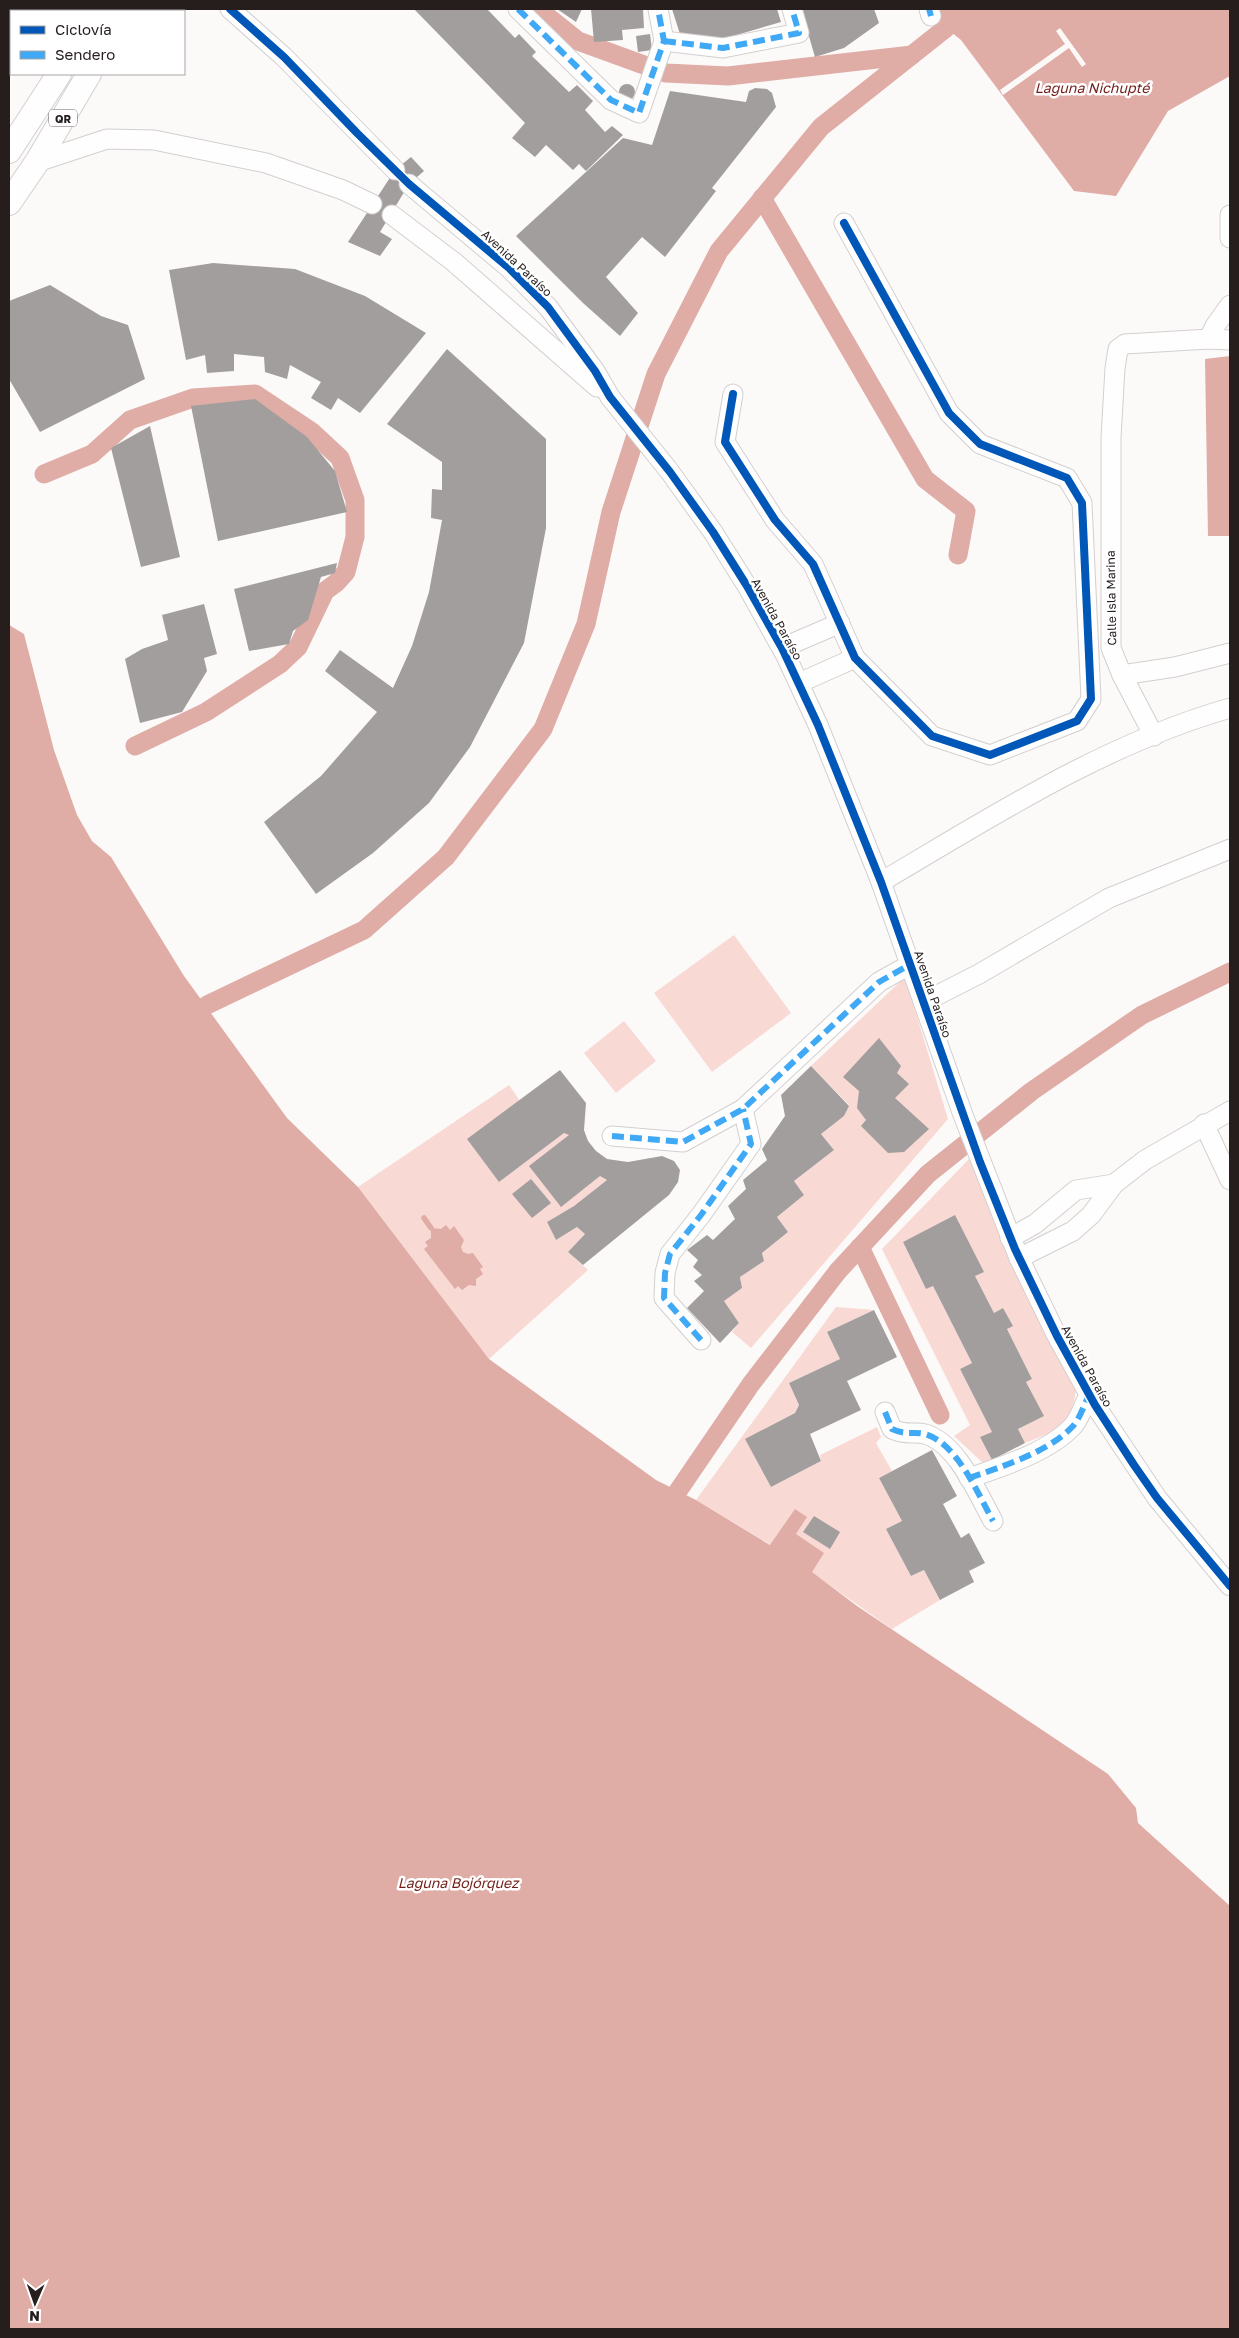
<svg xmlns="http://www.w3.org/2000/svg" width="1239" height="2338" font-family="'Golos Text',sans-serif">
  <style>
    .green { fill: #f9d9d4 }
    .water { fill: #dfaca6 }
    .pier { fill: #fcfaf9 }
    .lines { fill: none; stroke-linecap: round; stroke-linejoin: round }
    .stream { stroke: #dfaca6; stroke-width: 5.5 }
    .canal { stroke: #dfaca6; stroke-width: 19 }
    .building { fill: #a29e9d }
    .minor-casing { stroke: #d3cfce; stroke-width: 21 }
    .major-casing { stroke: #d3cfce; stroke-width: 26 }
    .minor { stroke: #fffefe; stroke-width: 19 }
    .major { stroke: #fffefe; stroke-width: 24 }
    .quiet { stroke: #3fa9f5; stroke-width: 6; stroke-dasharray: 12 6; stroke-linecap: butt }
    .cycleway-casing { stroke: #fff; stroke-width: 11 }
    .cycleway { stroke: #0057b8; stroke-width: 8 }
    .labels { text-anchor: middle; dominant-baseline: central; stroke-width: 5; stroke-linejoin: round; paint-order: stroke }
    .shield { fill: #fff; stroke: #666261; stroke-width: 1 }
    .shield-label { font-size: 11px; font-weight: bold; fill: #251e1d }
    .street-label { font-size: 12px; fill: #251e1d; stroke: #fff }
    .water-label { font-size: 14px; font-style: italic; fill: #721d19; stroke: #fff }
  </style>
  <rect width="100%" height="100%" fill="#fcfaf9"/>
  <!-- green -->
  <g class="green">
    <path d="M 734,935 L 791,1013 L 712,1072 L 654,993 Z"/>
    <path d="M 905,977 L 948,1119 L 751,1348 L 732,1332 L 739,1323 L 724,1301 L 742,1288 L 740,1277 L 764,1261 L 762,1253 L 788,1232 L 777,1217 L 804,1195 L 794,1181 L 834,1150 L 821,1134 L 844,1116 L 849,1105 L 811,1066 Z"/>
    <path d="M 624,1021 L 656,1061 L 616,1093 L 584,1053 Z"/>
    <path d="M 509,1085 L 520,1101 L 499,1182 L 564,1133 L 569,1135 L 561,1206 L 600,1176 L 607,1180 L 574,1206 L 547,1222 L 556,1240 L 577,1227 L 585,1234 L 568,1252 L 588,1270 L 489,1359 L 358,1187 Z"/>
    <path d="M 970,1158 L 1076,1389 C 1072,1427 1057,1430 1025,1443 L 1018,1429 L 1043,1416 L 1026,1382 L 1032,1379 L 1007,1329 L 1012,1326 L 1003,1308 L 994,1313 L 975,1276 L 983,1272 L 955,1216 L 903,1242 L 926,1289 L 933,1286 L 972,1363 L 960,1369 L 992,1432 L 980,1437 L 992,1460 L 984,1464 L 954,1436 L 970,1425 L 882,1249 Z"/>
    <path d="M 836,1307 L 874,1310 L 827,1332 L 840,1359 L 789,1383 L 799,1405 L 795,1413 L 746,1439 L 771,1487 L 821,1461 L 820,1455 L 877,1427 L 881,1437 L 876,1443 L 892,1471 L 879,1478 L 902,1521 L 887,1529 L 911,1576 L 924,1570 L 940,1600 L 892,1629 L 811,1572 L 796,1534 L 806,1517 L 795,1510 L 771,1545 L 696,1500 Z"/>
  </g>
  <!-- water -->
  <g class="water">
    <path d="M 929,9 L 1230,9 L 1230,76 L 1168,111 L 1116,196 L 1074,191 L 961,40 L 931,16 Z"/>
    <path d="M 1230,356 L 1230,536 L 1208,536 L 1205,359 Z"/>
    <path d="M 9,625 L 24,634 L 54,750 L 77,815 L 92,841 L 111,857 L 184,976 L 287,1118 L 358,1187 L 489,1359 L 656,1480 L 696,1500 L 770,1545 L 795,1509 L 807,1517 L 796,1534 L 824,1553 L 812,1572 L 857,1606 L 1108,1774 L 1136,1808 L 1138,1823 L 1230,1906 L 1230,2329 L 9,2329 Z"/>
    <path d="M 446,1225 L 450,1230 L 454,1226 L 464,1240 L 461,1247 L 463,1252 L 468,1254 L 473,1253 L 483,1267 L 480,1269 L 483,1274 L 476,1279 L 476,1286 L 469,1285 L 462,1290 L 458,1286 L 455,1289 L 424,1249 L 428,1246 L 425,1242 L 431,1238 L 431,1228 L 441,1229 Z"/>
  </g>
  <!-- pier -->
  <path class="pier" d="M 1060,28 L 1086,64 L 1082,67 L 1069,48 L 1003,95 L 1000,90 L 1065,44 L 1056,31 Z"/>
  <g class="lines">
    <!-- stream -->
    <path class="stream" d="M 424,1218 L 431,1228"/>
    <!-- canal -->
    <g class="canal">
      <path d="M 538,9 L 578,41 L 666,73 L 728,76 L 912,55"/>
      <path d="M 762,198 L 925,479 L 966,511 L 958,555"/>
      <path d="M 44,474 L 92,454 L 130,420 L 193,398 L 255,394 L 312,432 L 340,458 L 355,500 L 355,537 L 346,572 L 336,583 L 325,591 L 298,647 L 280,664 L 206,712 L 135,746"/>
      <path d="M 207,1005 L 364,930 L 446,857 L 543,729 L 586,624 L 611,512 L 656,374 L 719,251 L 821,127 L 946,28"/>
      <path d="M 860,1247 L 940,1415"/>
      <path d="M 678,1491 L 751,1384 L 838,1271 L 928,1174 L 1032,1091 L 1142,1015 L 1230,972"/>
    </g>
  </g>
  <!-- building -->
  <g class="building">
    <path d="M 414,9 L 487,9 L 515,38 L 519,34 L 536,52 L 532,56 L 569,92 L 577,85 L 593,101 L 585,110 L 605,132 L 612,126 L 623,135 L 586,171 L 579,164 L 573,170 L 546,145 L 535,157 L 512,138 L 525,123 Z"/>
    <path d="M 557,9 L 582,9 L 576,22 Z"/>
    <path d="M 591,9 L 643,9 L 644,28 L 622,30 L 623,40 L 594,42 Z"/>
    <path d="M 672,9 L 777,9 L 781,22 L 685,50 Z"/>
    <path d="M 801,9 L 874,9 L 879,23 L 844,48 L 815,57 Z"/>
    <path d="M 650,34 L 652,50 L 638,52 L 636,36 Z"/>
    <circle cx="627" cy="92" r="8"/>
    <path d="M 755,88 L 767,89 L 772,93 L 776,107 L 712,188 L 716,191 L 665,257 L 642,237 L 606,277 L 638,313 L 620,336 L 583,303 L 516,236 L 623,138 L 652,145 L 670,91 L 746,102 L 749,91 Z"/>
    <path d="M 411,157 L 424,171 L 409,184 L 380,232 L 392,239 L 380,256 L 348,242 L 395,170 Z"/>
    <path d="M 213,263 L 295,269 L 365,296 L 426,333 L 360,413 L 338,398 L 331,410 L 311,398 L 321,382 L 290,365 L 287,379 L 265,372 L 264,357 L 234,354 L 234,371 L 207,373 L 205,355 L 186,360 L 169,270 Z"/>
    <path d="M 50,285 L 101,316 L 128,325 L 145,379 L 40,432 L 9,379 L 9,301 Z"/>
    <path d="M 447,349 L 546,439 L 546,528 L 524,643 L 470,747 L 429,803 L 373,853 L 316,894 L 264,822 L 321,776 L 377,712 L 325,671 L 340,650 L 393,688 L 412,646 L 429,592 L 442,520 L 431,518 L 432,489 L 442,490 L 442,462 L 387,424 Z"/>
    <path d="M 255,399 L 307,437 L 335,471 L 347,512 L 218,541 L 191,406 Z"/>
    <path d="M 150,426 L 180,557 L 141,567 L 111,448 Z"/>
    <path d="M 337,563 L 335,573 L 321,577 L 308,620 L 293,631 L 289,644 L 249,651 L 234,589 Z"/>
    <path d="M 204,604 L 217,654 L 204,658 L 207,671 L 182,712 L 140,723 L 125,659 L 142,649 L 168,640 L 162,615 Z"/>
    <path d="M 879,1038 L 901,1066 L 897,1073 L 909,1084 L 895,1098 L 929,1129 L 904,1152 L 888,1153 L 861,1126 L 866,1120 L 857,1108 L 859,1091 L 843,1077 Z"/>
    <path d="M 811,1066 L 849,1106 L 844,1116 L 821,1134 L 834,1150 L 794,1181 L 804,1195 L 777,1217 L 788,1232 L 762,1253 L 764,1261 L 740,1277 L 742,1288 L 724,1301 L 739,1323 L 720,1343 L 687,1308 L 704,1291 L 694,1281 L 702,1275 L 693,1267 L 698,1260 L 687,1250 L 707,1235 L 713,1240 L 735,1219 L 728,1206 L 746,1189 L 743,1180 L 767,1160 L 762,1149 L 785,1116 L 781,1095 Z"/>
    <path d="M 560,1070 L 586,1103 L 584,1130 L 588,1141 L 596,1151 L 607,1159 L 628,1162 L 662,1156 L 674,1161 L 680,1170 L 678,1182 L 669,1195 L 583,1265 L 568,1252 L 585,1234 L 577,1227 L 556,1240 L 547,1222 L 574,1206 L 607,1180 L 600,1176 L 561,1207 L 529,1166 L 569,1135 L 564,1133 L 499,1182 L 467,1139 Z"/>
    <path d="M 531,1179 L 551,1203 L 532,1218 L 512,1194 Z"/>
    <path d="M 955,1215 L 984,1272 L 975,1276 L 994,1313 L 1003,1308 L 1013,1326 L 1007,1329 L 1032,1379 L 1026,1382 L 1044,1416 L 1018,1429 L 1025,1443 L 992,1460 L 980,1437 L 992,1432 L 960,1369 L 972,1363 L 933,1286 L 926,1289 L 903,1242 Z"/>
    <path d="M 874,1310 L 897,1357 L 847,1381 L 861,1410 L 810,1434 L 821,1461 L 771,1487 L 745,1439 L 795,1413 L 799,1405 L 789,1383 L 840,1359 L 827,1332 Z"/>
    <path d="M 932,1450 L 957,1496 L 943,1504 L 961,1538 L 969,1533 L 985,1563 L 969,1571 L 974,1582 L 940,1600 L 924,1570 L 911,1576 L 886,1529 L 902,1521 L 879,1478 Z"/>
    <path d="M 814,1516 L 840,1532 L 830,1549 L 803,1532 Z"/>
  </g>
  <g class="lines">
    <!-- minor casing -->
    <g class="minor-casing">
      <g id="minor">
        <path d="M 230,9 L 284,57 L 395,170"/>
        <path d="M 518,9 L 611,100 L 639,113 L 664,41 L 658,9"/>
        <path d="M 929,9 L 931,16"/>
        <path d="M 664,41 L 723,48 L 799,33 L 792,9"/>
        <path d="M 37,162 L 107,139 L 154,140 L 266,163 L 343,190 L 372,204"/>
        <path d="M 409,184 L 509,268 L 548,307 L 595,371 L 610,397 L 670,472 L 713,532 L 747,586 L 786,656 L 818,725 L 881,882 L 963,1115 L 1019,1258 L 1057,1336 L 1095,1405 L 1157,1498 L 1230,1586"/>
        <path d="M 392,215 L 454,262 L 597,387"/>
        <path d="M 1230,215 L 1230,238"/>
        <path d="M 1209,339 L 1215,326 L 1230,305"/>
        <path d="M 1230,340 L 1209,339 L 1125,344 L 1118,349 L 1115,368 L 1111,438 L 1111,648 L 1122,675 L 1175,667 L 1230,653"/>
        <path d="M 733,394 L 725,442 L 775,520 L 813,564 L 855,658 L 932,736 L 990,755 L 1077,721 L 1091,699 L 1082,503 L 1067,478 L 980,444 L 949,413 L 844,223"/>
        <path d="M 782,648 L 840,623"/>
        <path d="M 1122,675 L 1154,736"/>
        <path d="M 799,683 L 855,658"/>
        <path d="M 881,882 C 993,816 1104,744 1230,708"/>
        <path d="M 924,1002 L 979,974 L 1109,898 L 1230,849"/>
        <path d="M 1204,1124 L 1230,1180"/>
        <path d="M 612,1136 L 683,1142 L 743,1109 L 879,982 L 911,964"/>
        <path d="M 1010,1238 L 1035,1224 L 1076,1190 L 1114,1184"/>
        <path d="M 1019,1258 L 1073,1231 L 1091,1215 L 1114,1184 L 1145,1160 L 1230,1111"/>
        <path d="M 701,1340 L 664,1298 L 665,1273 L 670,1254 L 701,1215 L 751,1144 L 743,1109"/>
        <path d="M 885,1412 L 892,1429 C 907,1436 913,1431 925,1434 C 957,1443 978,1494 993,1521"/>
        <path d="M 969,1478 C 1001,1467 1049,1452 1073,1426 C 1080,1418 1084,1405 1089,1395"/>
      </g>
    </g>
    <!-- major casing -->
    <g class="major-casing">
      <g id="major">
        <path d="M 92,11 L 94,9"/>
        <path d="M 126,11 L 128,9"/>
        <path d="M 9,151 L 59,74"/>
        <path d="M 9,203 L 37,162 L 89,74"/>
      </g>
    </g>
    <!-- minor -->
    <use href="#minor" class="minor"/>
    <!-- major -->
    <use href="#major" class="major"/>
    <!-- quiet -->
    <g class="quiet">
      <path d="M 518,9 L 611,100 L 639,113 L 664,41 L 658,9"/>
      <path d="M 929,9 L 931,16"/>
      <path d="M 664,41 L 723,48 L 799,33 L 792,9"/>
      <path d="M 612,1136 L 683,1142 L 743,1109 L 879,982 L 911,964"/>
      <path d="M 701,1340 L 664,1298 L 665,1273 L 670,1254 L 701,1215 L 751,1144 L 743,1109"/>
      <path d="M 885,1412 L 892,1429 C 907,1436 913,1431 925,1434 C 957,1443 978,1494 993,1521"/>
      <path d="M 969,1478 C 1001,1467 1049,1452 1073,1426 C 1080,1418 1084,1405 1089,1395"/>
    </g>
    <!-- cycleway casing -->
    <g class="cycleway-casing">
      <g id="cycleway">
        <path d="M 230,9 L 284,57 L 357,133 L 409,184 L 509,268 L 548,307 L 595,371 L 610,397 L 670,472 L 713,532 L 747,586 L 782,648 L 818,725 L 881,882 L 980,1162 L 1015,1249 L 1057,1336 L 1095,1405 L 1134,1465 L 1157,1498 L 1230,1586"/>
        <path d="M 733,394 L 725,442 L 775,520 L 813,564 L 855,658 L 932,736 L 990,755 L 1077,721 L 1091,699 L 1082,503 L 1067,478 L 980,444 L 949,413 L 844,223"/>
      </g>
    </g>
    <!-- cycleway -->
    <use href="#cycleway" class="cycleway"/>
  </g>
  <g class="labels">
    <!-- shield labels -->
    <rect class="shield" x="49" y="109.5" width="28" height="17" rx="4"/>
    <g class="shield-label">
      <text x="63" y="118">QR</text>
    </g>
    <!-- street labels -->
    <g class="street-label">
      <text transform="translate(517 263) rotate(43)">Avenida Paraíso</text>
      <text transform="translate(1111 598) rotate(-91)">Calle Isla Marina</text>
      <text transform="translate(777 619) rotate(61)">Avenida Paraíso</text>
      <text transform="translate(933 994) rotate(71)">Avenida Paraíso</text>
      <text transform="translate(1087 1366) rotate(61)">Avenida Paraíso</text>
    </g>
    <!-- water labels -->
    <g class="water-label">
      <text x="1092" y="87">Laguna Nichupté</text>
      <text x="458" y="1882">Laguna Bojórquez</text>
    </g>
  </g>
  <!-- border -->
  <rect width="1239" height="2338" fill="none" stroke="#251e1d" stroke-width="20"/>
  <!-- legend -->
  <rect x="10" y="10" width="175" height="65" fill="#ffffff" stroke="#a8a5a5"/>
  <rect x="20" y="26" width="25" height="8" fill="#0057b8" stroke="#a8a5a5"/>
  <text x="55" y="35" font-size="15" fill="#251e1d">Ciclovía</text>
  <rect x="20" y="51" width="25" height="8" fill="#3fa9f5" stroke="#a8a5a5"/>
  <text x="55" y="60" font-size="15" fill="#251e1d">Sendero</text>
  <!-- north arrow -->
  <g transform="translate(35 2303) rotate(182)" stroke="#ffffff" stroke-width="4" paint-order="stroke">
  <path d="M0-4L9 19L0 12L-9 19Z" fill="#251e1d"/>
  <text y="-8" font-size="14" font-weight="bold" text-anchor="middle" fill="#251e1d">N</text>
  </g>
</svg>
